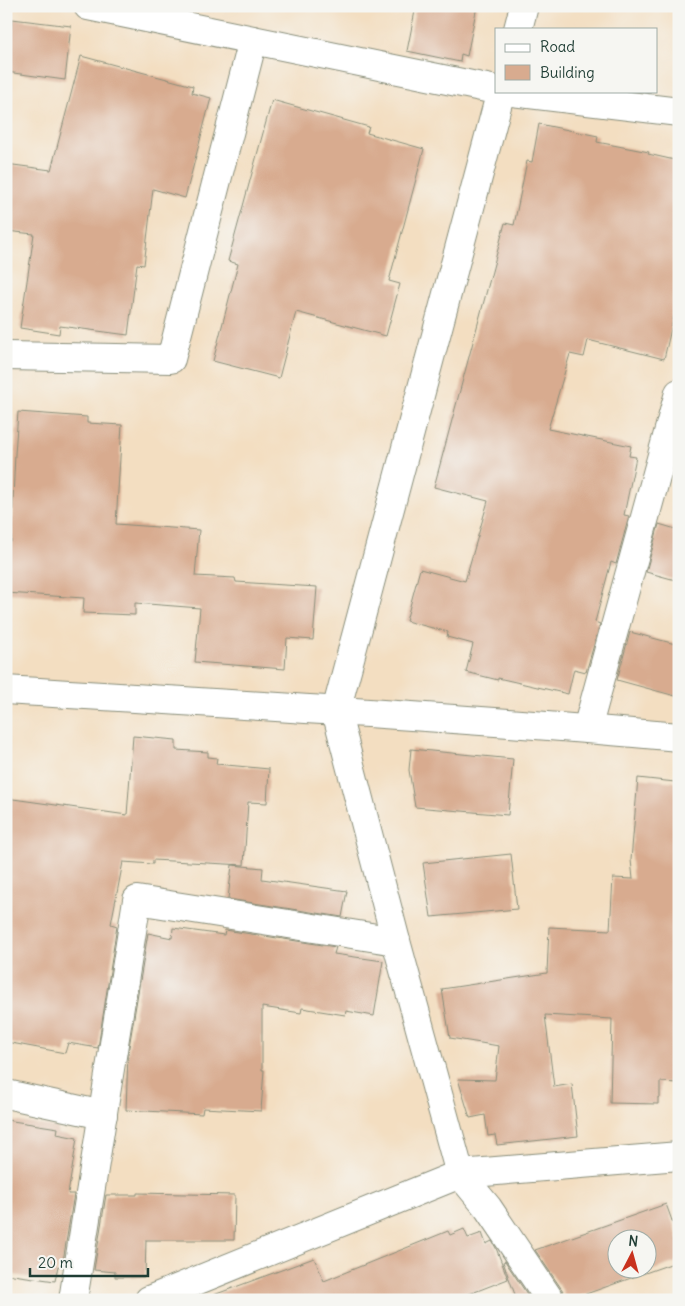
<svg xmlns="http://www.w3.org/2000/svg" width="685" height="1306" font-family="Delius,sans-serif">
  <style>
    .building { fill: #d8ab8f; fill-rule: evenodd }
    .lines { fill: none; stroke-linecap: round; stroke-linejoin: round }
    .street-casing { stroke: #898e7a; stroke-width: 30 }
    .secondary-casing { stroke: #898e7a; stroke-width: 30 }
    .street { stroke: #fff; stroke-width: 28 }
    .secondary { stroke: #fff; stroke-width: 28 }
  </style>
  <rect width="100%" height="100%" fill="#f6f6f2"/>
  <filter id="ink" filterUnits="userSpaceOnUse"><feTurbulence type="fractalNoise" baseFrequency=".02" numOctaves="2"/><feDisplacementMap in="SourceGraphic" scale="10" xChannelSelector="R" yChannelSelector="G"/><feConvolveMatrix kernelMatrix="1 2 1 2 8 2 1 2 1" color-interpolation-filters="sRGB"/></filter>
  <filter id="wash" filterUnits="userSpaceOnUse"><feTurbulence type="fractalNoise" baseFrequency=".0096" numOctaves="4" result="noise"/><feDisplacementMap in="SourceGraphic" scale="20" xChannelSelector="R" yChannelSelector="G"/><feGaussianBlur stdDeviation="1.12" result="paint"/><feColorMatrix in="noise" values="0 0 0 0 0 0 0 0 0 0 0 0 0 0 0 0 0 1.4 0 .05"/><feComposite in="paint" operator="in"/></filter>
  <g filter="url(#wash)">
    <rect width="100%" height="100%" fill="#f3dec1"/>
    <g id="blocks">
      <!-- building -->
      <g class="building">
        <path d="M 416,6 L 477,6 L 467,56 L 461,54 L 460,62 L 407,51 Z"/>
        <path d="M 12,19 L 71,26 L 65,80 L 6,72 L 6,62 Z"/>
        <path d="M 81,56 L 193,86 L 192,93 L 211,98 L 185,198 L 153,189 L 144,265 L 137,264 L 128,335 L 60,326 L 59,334 L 20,328 L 34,234 L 6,231 L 6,164 L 51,170 Z"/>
        <path d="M 272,100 L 369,127 L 367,133 L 424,149 L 389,281 L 400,284 L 386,336 L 296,312 L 279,378 L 213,361 L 238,264 L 228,261 Z"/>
        <path d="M 539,124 L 598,136 L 597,142 L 649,152 L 648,154 L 679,161 L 679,317 L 674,316 L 664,359 L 588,340 L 584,357 L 570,354 L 548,429 L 631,446 L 629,456 L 636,457 L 624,515 L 629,516 L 616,564 L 611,562 L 595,622 L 600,624 L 586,672 L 574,669 L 568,694 L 498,678 L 498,680 L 466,672 L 473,644 L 447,637 L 448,632 L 406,621 L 420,569 L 465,581 L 488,501 L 434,487 L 505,223 L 514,225 L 527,161 L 532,162 Z"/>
        <path d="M 18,412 L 87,417 L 87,423 L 122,425 L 116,524 L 199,530 L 195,576 L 235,578 L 236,582 L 317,587 L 313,640 L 287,638 L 285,669 L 195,662 L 200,608 L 135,603 L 135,615 L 83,613 L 84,598 L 6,593 L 6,542 L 11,542 L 15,454 Z"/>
        <path d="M 659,524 L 679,530 L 679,581 L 646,572 Z"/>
        <path d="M 630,632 L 679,645 L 679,697 L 617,680 Z"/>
        <path d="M 133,736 L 176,740 L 176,750 L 208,752 L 208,757 L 217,758 L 216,764 L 269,769 L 267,803 L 248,802 L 244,865 L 153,860 L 153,864 L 123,862 L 111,924 L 117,926 L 98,1048 L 68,1043 L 65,1053 L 6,1042 L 6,798 L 127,815 Z"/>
        <path d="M 411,749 L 513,759 L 508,815 L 415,807 L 409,770 Z"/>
        <path d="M 638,778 L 675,782 L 675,783 L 679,783 L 679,1083 L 660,1082 L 660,1098 L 658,1097 L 658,1104 L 610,1103 L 612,1019 L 545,1015 L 554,1087 L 572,1084 L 578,1136 L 497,1145 L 495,1135 L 488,1136 L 485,1115 L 470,1118 L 458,1079 L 495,1080 L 499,1046 L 450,1038 L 442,989 L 547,973 L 549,927 L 610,930 L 613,878 L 633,879 L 631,860 Z"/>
        <path d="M 511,854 L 517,909 L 431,917 L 423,863 Z"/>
        <path d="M 232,865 L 263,868 L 262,879 L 347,891 L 342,917 L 228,899 Z"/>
        <path d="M 173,928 L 224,935 L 225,930 L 336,947 L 334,954 L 383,961 L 374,1016 L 346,1011 L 345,1015 L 302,1008 L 301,1013 L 262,1007 L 262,1070 L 264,1070 L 261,1111 L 203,1108 L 202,1114 L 126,1110 L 128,1053 L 148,933 L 172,938 Z"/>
        <path d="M 6,1120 L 58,1128 L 57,1134 L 77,1138 L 68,1194 L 74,1194 L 62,1267 L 58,1266 L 55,1281 L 6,1274 Z"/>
        <path d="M 137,1193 L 235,1195 L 234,1240 L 146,1240 L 145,1277 L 115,1277 L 115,1272 L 94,1270 L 106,1195 L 137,1195 Z"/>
        <path d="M 666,1204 L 679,1240 L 679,1261 L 569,1300 L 565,1300 L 563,1291 L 535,1250 ZM 618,1238 L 648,1238 L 648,1268 L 618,1268 Z"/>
        <path d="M 464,1229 L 468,1238 L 482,1233 L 486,1244 L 492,1241 L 496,1248 L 508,1279 L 454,1300 L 212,1300 L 211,1296 L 314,1258 L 324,1281 L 448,1231 L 450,1235 Z"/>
        <path d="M 505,1261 L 531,1300 L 517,1300 L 503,1262 Z"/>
      </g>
    </g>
  </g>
  <g filter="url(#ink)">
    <use href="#blocks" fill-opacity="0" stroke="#898e7a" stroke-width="1"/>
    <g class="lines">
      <!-- street casing -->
      <g class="street-casing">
        <g id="street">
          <path d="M 88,6 L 496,90"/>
          <path d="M 504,91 L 679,112"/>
          <path d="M 6,356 L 171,359 L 253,40"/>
          <path d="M 6,690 C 231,704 455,717 679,737"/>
          <path d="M 336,711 L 396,941 L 460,1174 L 488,1208 L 550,1300"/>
          <path d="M 587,729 L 679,393"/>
          <path d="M 6,1094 L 103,1115"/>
          <path d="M 73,1300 L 137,900 L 396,941"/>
          <path d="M 149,1300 L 460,1174 L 679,1156"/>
        </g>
      </g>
      <!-- secondary casing -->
      <g class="secondary-casing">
        <g id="secondary">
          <path d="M 518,29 L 524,6"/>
          <path d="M 336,711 L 501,91"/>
        </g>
      </g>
      <!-- street -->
      <use href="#street" class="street"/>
      <!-- secondary -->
      <use href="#secondary" class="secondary"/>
    </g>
  </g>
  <!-- margin -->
  <rect width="685" height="1306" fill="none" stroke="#f6f6f2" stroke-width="25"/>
  <!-- legend -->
  <rect x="495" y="28" width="162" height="65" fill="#f6f6f2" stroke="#a0aca6"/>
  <rect x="505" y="44" width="25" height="8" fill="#ffffff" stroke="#a0aca6"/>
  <text x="540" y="52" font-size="15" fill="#1f3d34">Road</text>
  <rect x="505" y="65" width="25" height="15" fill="#d8ab8f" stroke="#a0aca6"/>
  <text x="540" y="78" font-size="15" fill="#1f3d34">Building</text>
  <!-- north arrow -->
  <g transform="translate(632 1254) rotate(6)"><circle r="24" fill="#f6f6f2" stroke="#a0aca6"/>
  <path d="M0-4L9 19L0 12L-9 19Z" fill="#c8321e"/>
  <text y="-8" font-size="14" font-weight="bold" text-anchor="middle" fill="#1f3d34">N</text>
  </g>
  <!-- scale -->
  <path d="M30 1268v8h118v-8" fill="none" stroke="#1f3d34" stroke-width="2.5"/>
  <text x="38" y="1268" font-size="15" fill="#1f3d34" stroke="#f6f6f2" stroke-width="4" paint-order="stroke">20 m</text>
</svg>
